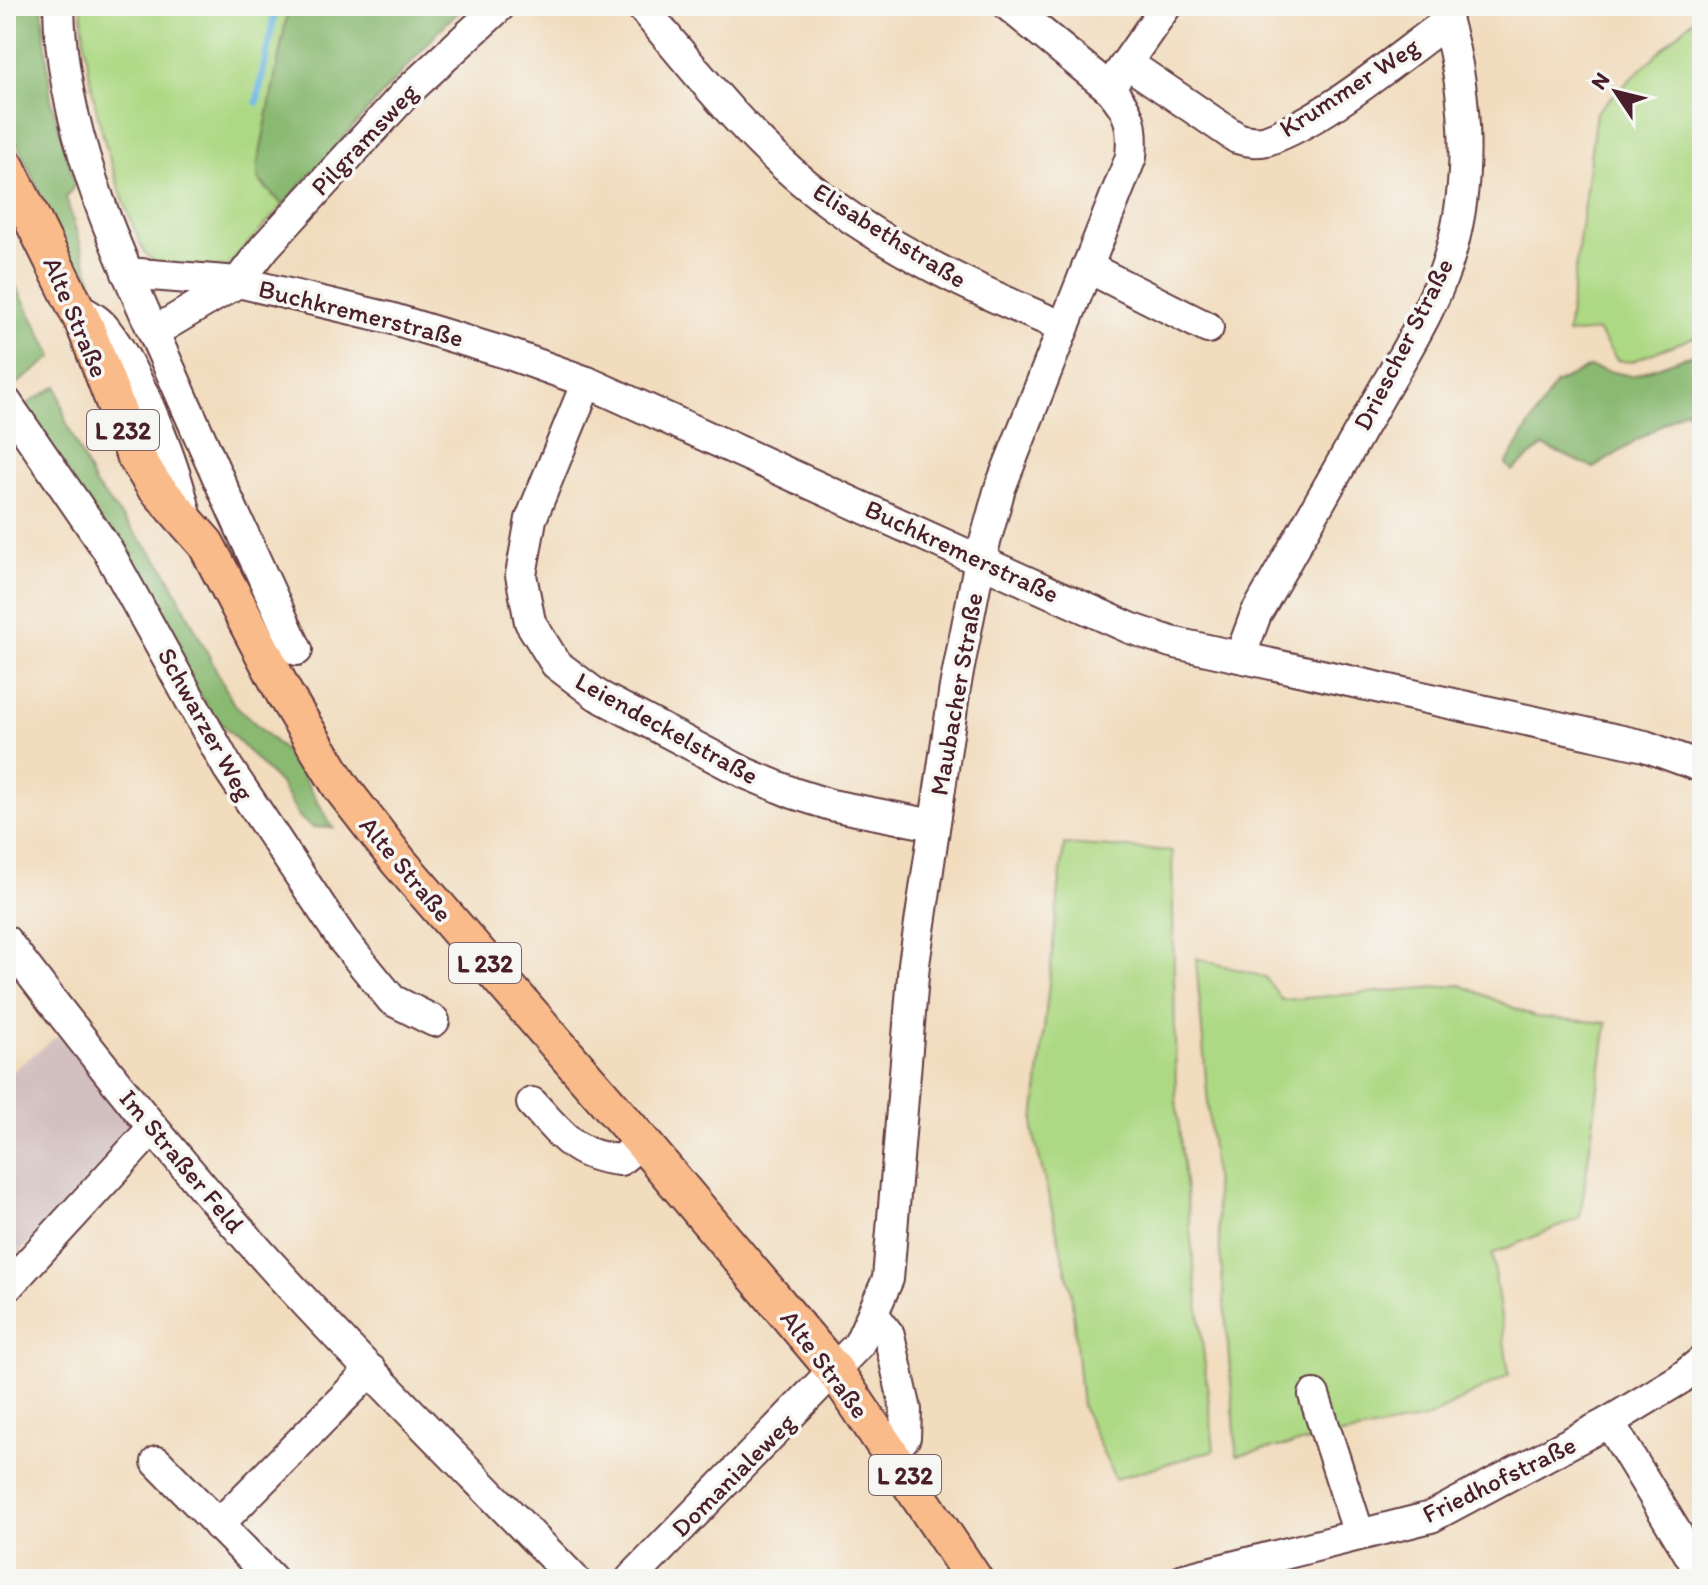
<svg xmlns="http://www.w3.org/2000/svg" width="1708" height="1585" font-family="Itim,sans-serif">
  <style>
    .industrial { fill: #d2bfbf }
    .green { fill: #aed984; stroke: #7c7c58; stroke-width: 2 }
    .forest { fill: #8ab972; stroke: #6a6c4e; stroke-width: 2 }
    .lines { fill: none; stroke-linecap: round; stroke-linejoin: round }
    .stream { stroke: #6ab6e3; stroke-width: 7 }
    .minor-casing { stroke: #633b41; stroke-width: 34 }
    .major-casing { stroke: #633b41; stroke-width: 40 }
    .minor { stroke: #fff; stroke-width: 30 }
    .major { stroke: #fabb8b; stroke-width: 36 }
    .labels { text-anchor: middle; dominant-baseline: central; stroke-width: 7; stroke-linejoin: round; paint-order: stroke }
    .shield { fill: #f6f6f2; stroke: #7e6067; stroke-width: 2 }
    .shield-label { font-size: 24px; font-weight: bold; fill: #4a1f2b }
    .street-label { font-size: 26px; fill: #4a1f2b; stroke: #f6f6f2 }
  </style>
  <rect width="100%" height="100%" fill="#f6f6f2"/>
  <filter id="ink" filterUnits="userSpaceOnUse"><feTurbulence type="fractalNoise" baseFrequency=".0125" numOctaves="2"/><feDisplacementMap in="SourceGraphic" scale="16" xChannelSelector="R" yChannelSelector="G"/><feConvolveMatrix kernelMatrix="1 2 1 2 8 2 1 2 1" color-interpolation-filters="sRGB"/></filter>
  <filter id="wash" filterUnits="userSpaceOnUse"><feTurbulence type="fractalNoise" baseFrequency=".006" numOctaves="4" result="noise"/><feDisplacementMap in="SourceGraphic" scale="32" xChannelSelector="R" yChannelSelector="G"/><feGaussianBlur stdDeviation="1.8" result="paint"/><feColorMatrix in="noise" values="0 0 0 0 0 0 0 0 0 0 0 0 0 0 0 0 0 1.4 0 .05"/><feComposite in="paint" operator="in"/></filter>
  <g filter="url(#wash)">
    <rect width="100%" height="100%" fill="#f1dcbd"/>
    <!-- industrial -->
    <path class="industrial" d="M 59,1035 L 135,1127 L 6,1267 L 6,1076 Z"/>
    <!-- green -->
    <g class="green">
      <path d="M 81,6 L 289,6 L 258,164 L 258,180 L 283,205 L 227,267 L 156,263 L 144,252 C 110,172 87,93 81,6 Z"/>
      <path d="M 1702,11 L 1702,334 L 1630,362 L 1617,360 L 1598,331 L 1567,334 L 1596,112 Z"/>
      <path d="M 1064,844 L 1172,851 L 1176,1099 L 1214,1450 L 1115,1479 L 1082,1406 L 1071,1291 L 1033,1131 Z"/>
      <path d="M 1196,958 L 1265,977 L 1282,1000 L 1461,985 L 1535,1017 L 1607,1023 L 1580,1218 L 1492,1254 L 1509,1375 L 1425,1419 L 1237,1455 Z"/>
    </g>
    <!-- forest -->
    <g class="forest">
      <path d="M 6,6 L 42,6 L 51,99 L 75,184 L 66,198 L 98,301 L 93,306 L 6,120 Z"/>
      <path d="M 289,6 L 466,6 L 447,22 L 283,205 L 258,179 L 258,164 Z"/>
      <path d="M 6,267 L 53,357 L 6,392 Z"/>
      <path d="M 1702,351 L 1702,436 L 1686,409 L 1594,468 L 1543,446 L 1512,471 L 1506,464 L 1555,384 L 1589,367 L 1632,376 Z"/>
      <path d="M 57,386 L 66,422 L 95,485 L 163,566 L 233,703 L 292,758 L 333,828 L 312,827 L 300,818 L 280,784 L 210,712 L 22,407 Z"/>
    </g>
    <g class="lines">
      <!-- stream -->
      <path class="stream" d="M 257,102 L 276,6"/>
    </g>
  </g>
  <g filter="url(#ink)">
    <g class="lines">
      <!-- minor casing -->
      <g class="minor-casing">
        <g id="minor">
          <path d="M 59,6 C 61,135 121,259 172,374 C 213,467 254,559 297,650"/>
          <path d="M 641,6 C 693,67 744,134 807,185 C 884,248 973,289 1064,327"/>
          <path d="M 1009,6 L 1109,88"/>
          <path d="M 1127,63 L 1237,138 C 1247,141 1257,143 1267,140 C 1325,120 1397,58 1447,22"/>
          <path d="M 1087,267 L 1208,328"/>
          <path d="M 127,273 L 238,282 L 390,318 L 509,354 L 587,382 L 1016,577 L 1130,628 L 1171,642 L 1645,746 L 1702,767"/>
          <path d="M 77,308 C 87,314 99,320 106,330 C 139,372 176,467 187,520"/>
          <path d="M 154,332 L 238,282 L 265,247 L 406,93 L 500,6"/>
          <path d="M 587,382 L 531,519 L 521,575 L 530,622 L 556,664 L 597,695 L 745,773 L 793,793 L 831,805 L 933,825"/>
          <path d="M 6,402 L 107,549 L 228,768 L 343,940 L 392,1000 L 434,1021"/>
          <path d="M 1240,657 L 1256,614 C 1296,544 1336,474 1376,403 C 1403,355 1436,305 1451,251 C 1473,174 1467,82 1442,6"/>
          <path d="M 6,941 C 94,1057 185,1171 283,1278 C 377,1381 477,1479 574,1579"/>
          <path d="M 532,1103 C 562,1135 574,1156 620,1160 L 642,1142"/>
          <path d="M 6,1288 L 153,1128"/>
          <path d="M 874,1315 L 889,1335 L 906,1410 L 905,1437 L 891,1454"/>
          <path d="M 1314,1395 L 1359,1534"/>
          <path d="M 1609,1422 L 1702,1575"/>
          <path d="M 157,1462 L 272,1579"/>
          <path d="M 218,1525 L 371,1370"/>
          <path d="M 631,1579 L 859,1344 L 888,1279 L 914,964 L 955,687 L 980,560 L 1000,488 L 1131,157 C 1134,126 1130,111 1109,88 L 1166,6"/>
          <path d="M 1184,1579 L 1431,1517 L 1609,1422 L 1680,1379 L 1702,1361"/>
        </g>
      </g>
      <!-- major casing -->
      <g class="major-casing">
        <path id="major" d="M 6,166 L 85,326 L 134,454 L 153,484 L 206,544 L 285,695 L 341,787 L 399,862 L 642,1142 L 835,1371 L 974,1579"/>
      </g>
      <!-- minor -->
      <use href="#minor" class="minor"/>
      <!-- major -->
      <use href="#major" class="major"/>
    </g>
  </g>
  <g class="labels">
    <!-- shield labels -->
    <g class="shield">
      <rect x="87" y="410" width="72" height="40" rx="6"/>
      <rect x="449" y="943" width="72" height="40" rx="6"/>
      <rect x="869" y="1455" width="72" height="40" rx="6"/>
    </g>
    <g class="shield-label">
      <text x="123" y="430">L 232</text>
      <text x="485" y="963">L 232</text>
      <text x="905" y="1475">L 232</text>
    </g>
    <!-- street labels -->
    <g class="street-label">
      <text transform="translate(1349 87) rotate(-33)">Krummer Weg</text>
      <text transform="translate(364 139) rotate(-47)">Pilgramsweg</text>
      <text transform="translate(890 235) rotate(32)">Elisabethstraße</text>
      <text transform="translate(361 313) rotate(14)">Buchkremerstraße</text>
      <text transform="translate(76 317) rotate(67)">Alte Straße</text>
      <text transform="translate(1403 344) rotate(-63)">Driescher Straße</text>
      <text transform="translate(962 551) rotate(25)">Buchkremerstraße</text>
      <text transform="translate(956 694) rotate(-80)">Maubacher Straße</text>
      <text transform="translate(206 724) rotate(61)">Schwarzer Weg</text>
      <text transform="translate(667 728) rotate(29)">Leiendeckelstraße</text>
      <text transform="translate(406 869) rotate(50)">Alte Straße</text>
      <text transform="translate(182 1161) rotate(50)">Im Straßer Feld</text>
      <text transform="translate(825 1364) rotate(53)">Alte Straße</text>
      <text transform="translate(733 1475) rotate(-45)">Domanialeweg</text>
      <text transform="translate(1499 1479) rotate(-26)">Friedhofstraße</text>
    </g>
  </g>
  <!-- margin -->
  <rect width="1708" height="1585" fill="none" stroke="#f6f6f2" stroke-width="32"/>
  <!-- north arrow -->
  <g transform="translate(1616 92) rotate(305)" stroke="#f6f6f2" stroke-width="6" paint-order="stroke">
  <path d="M0-6L14 30L0 20L-14 30Z" fill="#4a1f2b"/>
  <text y="-12" font-size="22" font-weight="bold" text-anchor="middle" fill="#4a1f2b">N</text>
  </g>
</svg>
